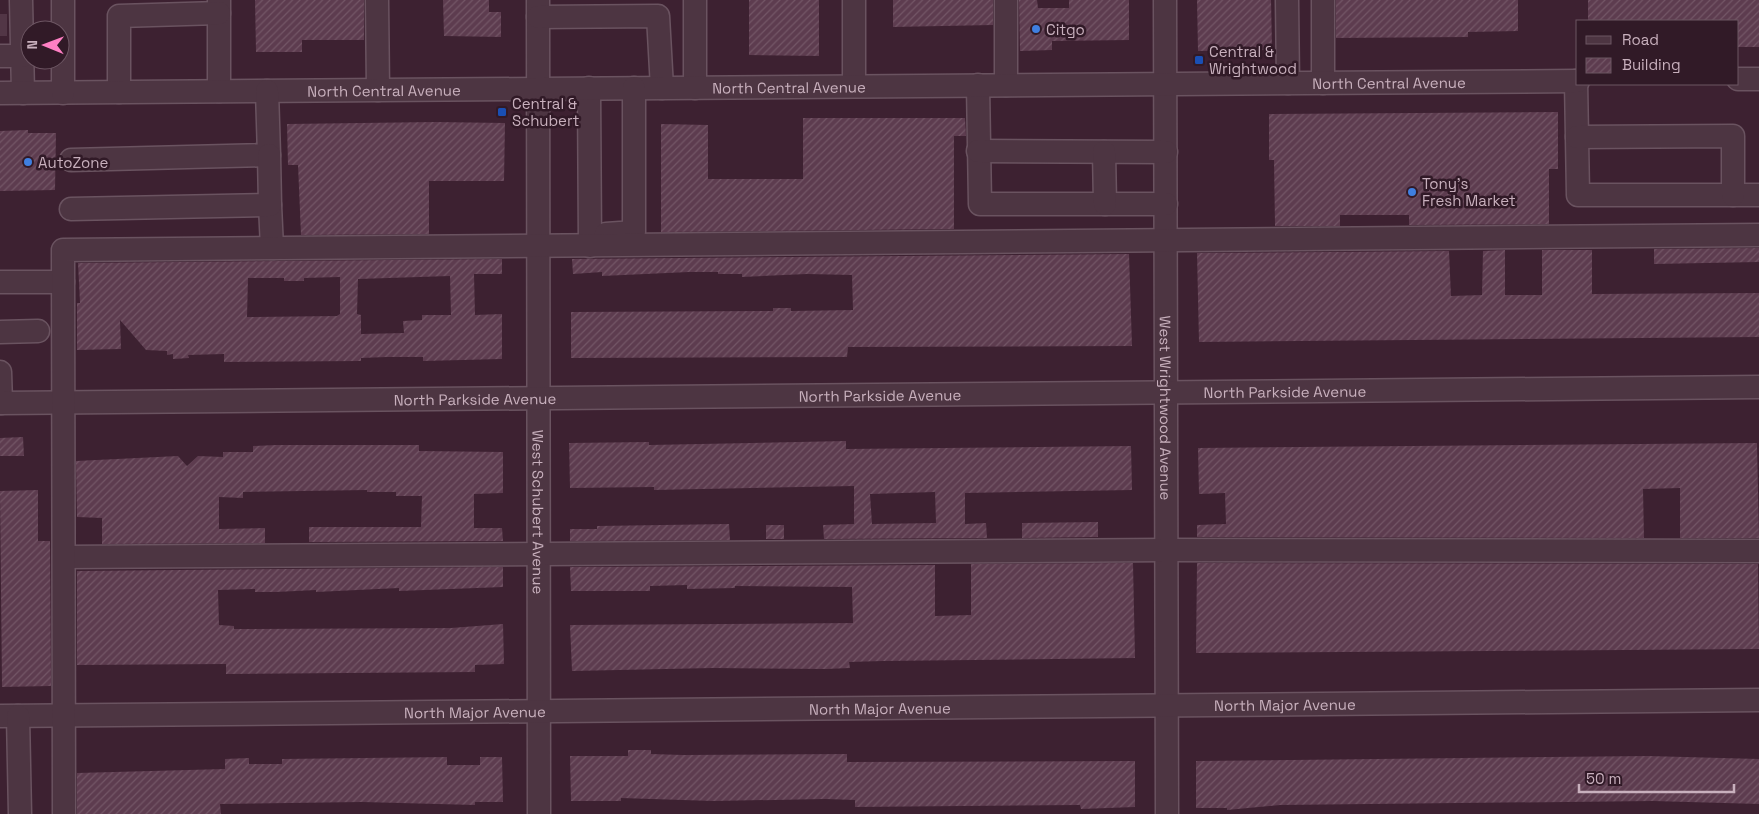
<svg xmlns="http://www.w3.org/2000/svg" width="1759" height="814" font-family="'Space Grotesk',sans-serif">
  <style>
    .building { fill: url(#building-hatch); fill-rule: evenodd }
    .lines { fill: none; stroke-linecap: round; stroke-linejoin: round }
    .minor-tunnel { stroke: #523646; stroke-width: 22; stroke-dasharray: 22 11; stroke-linecap: butt }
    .minor-casing { stroke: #6a5360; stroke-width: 25 }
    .minor { stroke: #4d3542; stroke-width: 22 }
    .shop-dot { fill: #3f7fe0; stroke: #311a27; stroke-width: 2 }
    .transit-dot { fill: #1a4fb4; stroke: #311a27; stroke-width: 2 }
    .labels { text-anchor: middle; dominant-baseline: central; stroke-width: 5; stroke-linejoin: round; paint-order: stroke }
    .poi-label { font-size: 15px; fill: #c8b0bd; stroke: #311a27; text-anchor: start }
    .street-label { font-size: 15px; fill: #c8b0bd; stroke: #311a27 }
  </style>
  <defs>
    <pattern id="building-hatch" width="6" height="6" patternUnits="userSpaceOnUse" patternTransform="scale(1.25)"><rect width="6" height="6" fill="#5d3c4f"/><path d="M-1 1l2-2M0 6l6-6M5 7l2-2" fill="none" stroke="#735666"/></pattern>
  </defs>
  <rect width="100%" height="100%" fill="#3d2131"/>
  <!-- building -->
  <g class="building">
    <path d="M 255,0 L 364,0 L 364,40 L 302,40 L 302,52 L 256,52 Z"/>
    <path d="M 443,0 L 489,0 L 489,12 L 501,12 L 501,37 L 444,36 Z"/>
    <path d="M 749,0 L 819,0 L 819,56 L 749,55 Z"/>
    <path d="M 893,0 L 993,0 L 993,25 L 893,27 Z"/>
    <path d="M 1019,0 L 1037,0 L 1038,8 L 1069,8 L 1069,0 L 1129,0 L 1129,40 L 1052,41 L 1052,50 L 1020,51 Z"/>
    <path d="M 1197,0 L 1271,0 L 1272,50 L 1198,51 Z"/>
    <path d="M 1336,0 L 1518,0 L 1518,31 L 1468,32 L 1468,37 L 1336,38 Z"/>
    <path d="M 1588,0 L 1759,0 L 1759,47 L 1738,47 L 1738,21 L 1588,21 Z"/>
    <path d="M 1558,112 L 1558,169 L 1549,169 L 1549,224 L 1409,225 L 1409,215 L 1340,215 L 1340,226 L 1275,226 L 1274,160 L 1269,160 L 1269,114 Z"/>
    <path d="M 803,118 L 965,118 L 966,136 L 954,136 L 954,229 L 661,232 L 661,124 L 708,125 L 708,179 L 803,179 Z"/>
    <path d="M 435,122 L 505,123 L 504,181 L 429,181 L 429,234 L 301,235 L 298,165 L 288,165 L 287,124 Z"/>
    <path d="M 28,130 L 28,133 L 56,133 L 55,190 L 0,191 L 0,131 Z"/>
    <path d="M 1759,248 L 1759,262 L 1654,264 L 1654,249 Z"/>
    <path d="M 1505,250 L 1505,295 L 1542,295 L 1542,250 L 1592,250 L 1592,294 L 1759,293 L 1759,337 L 1199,342 L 1197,253 L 1449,251 L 1451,296 L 1482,295 L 1483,251 Z"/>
    <path d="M 1129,254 L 1132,346 L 848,347 L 847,357 L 571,358 L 571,312 L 773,311 L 773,308 L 791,308 L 791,311 L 853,310 L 852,275 L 807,274 L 742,277 L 742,274 L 718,274 L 718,272 L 689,272 L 602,276 L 602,272 L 573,274 L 572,259 Z"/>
    <path d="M 502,259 L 502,274 L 474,274 L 475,315 L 502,314 L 502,359 L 423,361 L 423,357 L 387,357 L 361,358 L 361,361 L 224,362 L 224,354 L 188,355 L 189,358 L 173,359 L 173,354 L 167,355 L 167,351 L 146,350 L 120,320 L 121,349 L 77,350 L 77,303 L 80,303 L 78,263 ZM 450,276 L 451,315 L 422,315 L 422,320 L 403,321 L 404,333 L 361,334 L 361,315 L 357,314 L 358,279 ZM 340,277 L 340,314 L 337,316 L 247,317 L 248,278 L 284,278 L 284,281 L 304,281 L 304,278 Z"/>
    <path d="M 23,437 L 24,456 L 0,456 L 0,438 Z"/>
    <path d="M 846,441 L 846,449 L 1131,446 L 1132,490 L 965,493 L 965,524 L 986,523 L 987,538 L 824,539 L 823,525 L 854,524 L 854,486 L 654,490 L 654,487 L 570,488 L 569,443 L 649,442 L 649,445 ZM 935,492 L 936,523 L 872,524 L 870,494 Z"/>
    <path d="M 1757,443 L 1759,538 L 1680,538 L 1680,488 L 1643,489 L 1644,538 L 1197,537 L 1197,525 L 1226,524 L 1225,493 L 1199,494 L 1198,448 Z"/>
    <path d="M 276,445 L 419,445 L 419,451 L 503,452 L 503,493 L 474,494 L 474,528 L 502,528 L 503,541 L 309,542 L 309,527 L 421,527 L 422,496 L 396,496 L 396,492 L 367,492 L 367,490 L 243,492 L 243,498 L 219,497 L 219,529 L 265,528 L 265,543 L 102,544 L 102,518 L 77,517 L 76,461 L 178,456 L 187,466 L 198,456 L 223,457 L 223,452 L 253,452 L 253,446 Z"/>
    <path d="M 38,490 L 38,541 L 50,541 L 51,686 L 2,687 L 0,491 Z"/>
    <path d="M 1098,522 L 1098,537 L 1022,538 L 1022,523 Z"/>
    <path d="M 729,524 L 730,540 L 570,541 L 570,529 L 597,529 L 597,526 Z"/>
    <rect x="766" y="525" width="18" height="14"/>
    <path d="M 1133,563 L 1135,658 L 883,661 L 849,662 L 850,668 L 826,669 L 713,668 L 572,671 L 570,625 L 853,623 L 852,587 L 735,586 L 735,588 L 687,589 L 687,585 L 650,586 L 650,591 L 571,591 L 570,567 L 935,565 L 935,616 L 971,615 L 971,564 Z"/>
    <path d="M 1197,563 L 1758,564 L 1759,649 L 1196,653 Z"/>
    <path d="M 503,567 L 503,587 L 399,591 L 399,588 L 316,592 L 316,590 L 276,592 L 255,592 L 255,589 L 218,590 L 219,625 L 234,626 L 234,629 L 451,628 L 503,624 L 504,664 L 475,665 L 475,672 L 226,674 L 226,664 L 77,665 L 77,571 Z"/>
    <path d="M 628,750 L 651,750 L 651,754 L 683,755 L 847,754 L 847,762 L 1135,761 L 1135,807 L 1081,809 L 1080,805 L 855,807 L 855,800 L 825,799 L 713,801 L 621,798 L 621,801 L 571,801 L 570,756 L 628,756 Z"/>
    <path d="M 1648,756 L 1759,759 L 1759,804 L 1653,801 L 1280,805 L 1227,810 L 1227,808 L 1196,808 L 1196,761 Z"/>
    <path d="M 447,757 L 447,765 L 480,765 L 480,757 L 502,757 L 503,802 L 475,802 L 475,805 L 362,802 L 220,804 L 221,814 L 77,814 L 77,773 L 225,769 L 225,759 L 249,758 L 249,764 L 282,764 L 282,759 Z"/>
  </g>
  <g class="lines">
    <!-- minor-tunnel -->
    <path class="minor-tunnel" d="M 0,25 L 7,25"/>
    <!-- minor casing -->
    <g class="minor-casing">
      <g id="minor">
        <path d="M 21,0 L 23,93"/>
        <path d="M 219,0 L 219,91"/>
        <path d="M 377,0 L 378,90"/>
        <path id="s1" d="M 538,0 L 539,814"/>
        <path d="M 695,0 L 695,88"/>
        <path d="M 854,0 L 854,86"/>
        <path d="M 1006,0 L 1006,85"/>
        <path id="s2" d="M 1165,0 L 1167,814"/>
        <path d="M 1287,0 L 1288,83"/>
        <path d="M 538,17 L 658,16 L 662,88"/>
        <path d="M 0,56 L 22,56"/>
        <path d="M 1738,79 L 1759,79"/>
        <path d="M 1576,81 L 1578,195 L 1759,195"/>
        <path d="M 1323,83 L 1323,0"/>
        <path d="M 978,85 L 980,204 L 1166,204"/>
        <path d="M 589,88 L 590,246"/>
        <path d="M 119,92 L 119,16 L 219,13"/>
        <path id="s3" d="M 0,93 L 1578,81"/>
        <path d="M 63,93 L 63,0"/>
        <path d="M 1577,137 L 1733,136 L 1733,195"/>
        <path d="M 978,151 L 1166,152"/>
        <path d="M 1104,152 L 1105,204"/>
        <path d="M 71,160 L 269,155 L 267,91"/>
        <path d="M 270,205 L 272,248"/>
        <path d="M 71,209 L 270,205 L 269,155"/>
        <path d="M 606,234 L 634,232 L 634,88"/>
        <path d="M 0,282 L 63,282"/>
        <path d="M 0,332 L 38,331"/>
        <path d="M 0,372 L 1,403"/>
        <path id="s4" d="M 0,403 L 1759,387"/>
        <path d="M 64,557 L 1166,550 L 1759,551"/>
        <path id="s5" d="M 0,716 L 1759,700"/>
        <path d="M 18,716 L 20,814"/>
        <path d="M 64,814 L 63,250 L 1759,235"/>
      </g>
    </g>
    <!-- minor -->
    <use href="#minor" class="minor"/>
  </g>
  <!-- markers -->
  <g class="shop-dot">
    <circle cx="1036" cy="29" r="5"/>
    <circle cx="28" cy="162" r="5"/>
    <circle cx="1412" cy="192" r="5"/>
  </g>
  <g class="transit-dot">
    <rect x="1194" y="55" width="10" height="10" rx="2.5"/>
    <rect x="497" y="107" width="10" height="10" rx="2.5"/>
  </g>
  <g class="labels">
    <!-- poi labels -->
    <g class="poi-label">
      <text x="1046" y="29">Citgo</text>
      <text x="1209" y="51">Central &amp;<tspan x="1209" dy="17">Wrightwood</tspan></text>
      <text x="512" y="103">Central &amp;<tspan x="512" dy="17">Schubert</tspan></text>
      <text x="38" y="162">AutoZone</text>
      <text x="1422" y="183">Tony's<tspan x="1422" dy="17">Fresh Market</tspan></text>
    </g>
    <!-- street labels -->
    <g class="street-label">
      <text stroke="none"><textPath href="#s3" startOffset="1389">North Central Avenue</textPath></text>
      <text stroke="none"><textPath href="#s3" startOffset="789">North Central Avenue</textPath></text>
      <text stroke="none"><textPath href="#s3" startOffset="384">North Central Avenue</textPath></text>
      <text stroke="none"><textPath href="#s4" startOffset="1285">North Parkside Avenue</textPath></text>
      <text stroke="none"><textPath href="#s4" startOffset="880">North Parkside Avenue</textPath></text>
      <text stroke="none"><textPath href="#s4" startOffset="475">North Parkside Avenue</textPath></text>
      <text stroke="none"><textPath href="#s2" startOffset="408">West Wrightwood Avenue</textPath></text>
      <text stroke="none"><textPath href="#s1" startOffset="512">West Schubert Avenue</textPath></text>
      <text stroke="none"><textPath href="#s5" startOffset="1285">North Major Avenue</textPath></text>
      <text stroke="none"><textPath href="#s5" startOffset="880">North Major Avenue</textPath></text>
      <text stroke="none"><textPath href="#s5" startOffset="475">North Major Avenue</textPath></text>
    </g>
  </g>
  <!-- legend -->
  <rect x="1576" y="20" width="162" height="65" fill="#311a27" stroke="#6d5663"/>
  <rect x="1586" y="36" width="25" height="8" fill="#4d3542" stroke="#6d5663"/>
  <text x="1622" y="45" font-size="15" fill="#c8b0bd">Road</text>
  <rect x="1586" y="58" width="25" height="15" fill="url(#building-hatch)" stroke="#6d5663"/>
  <text x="1622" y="70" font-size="15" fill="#c8b0bd">Building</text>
  <!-- north arrow -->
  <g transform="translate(45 45) rotate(271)"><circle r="24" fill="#311a27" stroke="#6d5663"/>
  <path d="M0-4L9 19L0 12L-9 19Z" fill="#ff7fc4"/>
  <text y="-8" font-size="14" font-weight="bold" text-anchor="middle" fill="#c8b0bd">N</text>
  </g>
  <!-- scale -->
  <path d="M1579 784v8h155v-8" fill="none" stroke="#c8b0bd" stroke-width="2.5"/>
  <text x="1586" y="784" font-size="15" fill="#c8b0bd" stroke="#311a27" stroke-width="4" paint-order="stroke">50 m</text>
</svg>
